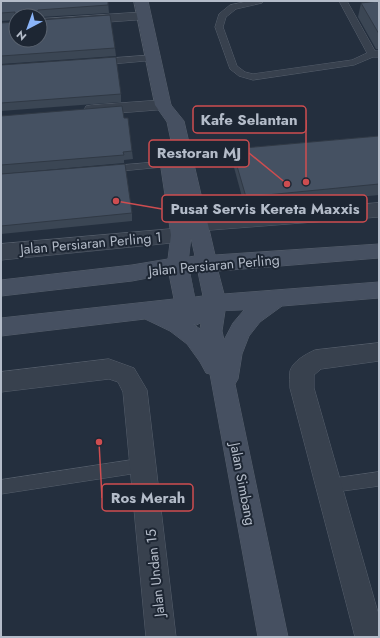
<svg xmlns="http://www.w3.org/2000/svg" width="380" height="638" font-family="Jost,sans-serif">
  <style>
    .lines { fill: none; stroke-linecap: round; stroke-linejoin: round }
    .lane-casing { stroke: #565f6c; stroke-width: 1 }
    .street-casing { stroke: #565f6c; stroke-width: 1 }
    .secondary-casing { stroke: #565f6c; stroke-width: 1 }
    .lane { fill: #38414e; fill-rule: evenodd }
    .street { fill: #38414e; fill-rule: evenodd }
    .secondary { fill: #465061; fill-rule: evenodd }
    .wall { fill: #3b4654 }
    .shaded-wall { fill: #303945 }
    .building { fill: #455162; stroke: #303945 }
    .labels { text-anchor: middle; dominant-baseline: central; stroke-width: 4; stroke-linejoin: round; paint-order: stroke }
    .street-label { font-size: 14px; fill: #b4bcc9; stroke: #1d2633 }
    .leader { fill: none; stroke: #ce4d50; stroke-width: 1.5 }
    .callout-dot { fill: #ce4d50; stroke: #1d2633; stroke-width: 1.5 }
    .callout { fill: #1d2633; stroke: #ce4d50; stroke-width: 1.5 }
    .callout-label { font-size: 15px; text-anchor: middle; font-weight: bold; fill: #b4bcc9 }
  </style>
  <rect width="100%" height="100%" fill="#242f3e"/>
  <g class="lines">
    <!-- lane casing -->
    <g class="lane-casing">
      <g id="lane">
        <path d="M 249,1 L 263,1 L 262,3 L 236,9 L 226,17 L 223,27 L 237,66 L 245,72 L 253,74 L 352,60 L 367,53 L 339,1 L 347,1 L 375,51 L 379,51 L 379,57 L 373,57 L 354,65 L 253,80 L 239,76 L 230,69 L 215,27 L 219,14 L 230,5 Z"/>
        <path d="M 153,55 L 157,58 L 156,60 L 100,65 L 96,62 L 100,59 Z"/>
        <path d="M 248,147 L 251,148 L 253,150 L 251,152 L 182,159 L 177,156 L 182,153 Z"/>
        <path d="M 170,161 L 175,164 L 173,166 L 110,172 L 105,169 L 110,166 Z"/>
        <path d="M 144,458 L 149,460 L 151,465 L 149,470 L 144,472 L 1,494 L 1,480 Z"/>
        <path d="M 379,472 L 379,486 L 328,493 L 323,491 L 321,486 L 323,481 L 328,479 Z"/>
      </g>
    </g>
    <!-- street casing -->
    <g class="street-casing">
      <g id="street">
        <path d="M 144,12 L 149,13 L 151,16 L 149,19 L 40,27 L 40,19 Z"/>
        <path d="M 163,100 L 169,101 L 171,105 L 169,109 L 92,115 L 86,114 L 84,110 L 86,106 L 92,105 Z"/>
        <path d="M 379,203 L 379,217 L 198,231 L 191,229 L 188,224 L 191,219 L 198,217 Z"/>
        <path d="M 181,228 L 188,230 L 191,235 L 188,240 L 181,242 L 1,260 L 1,244 Z"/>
        <path d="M 379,343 L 379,361 L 321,369 L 314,375 L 314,388 L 379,616 L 379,637 L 355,637 L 290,388 C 290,383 289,376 290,371 C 293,361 306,354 315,350 Z"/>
        <path d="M 109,359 L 134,368 L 147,390 L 176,637 L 146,637 L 123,392 L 118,382 L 109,379 L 1,392 L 1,372 Z"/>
      </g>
    </g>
    <!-- secondary casing -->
    <g class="secondary-casing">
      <path id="secondary" d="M 134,1 L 148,1 L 171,105 L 184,121 L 215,255 L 379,244 L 379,258 L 218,271 L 224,294 L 379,282 L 379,298 L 282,306 L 260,322 L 249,336 L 242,354 L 238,379 L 235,384 L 288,637 L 258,637 L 210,374 L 206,373 L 200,362 L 187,344 L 170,331 L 145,319 L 1,336 L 1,318 L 174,299 L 169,274 L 132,281 L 1,296 L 1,280 L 132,265 L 168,259 L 171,235 L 159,155 L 162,151 L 168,149 L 173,150 L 167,122 L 155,105 ZM 191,238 L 195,256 L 189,257 ZM 190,272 L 198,272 L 203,296 L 195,297 ZM 244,310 L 233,323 L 224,340 L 222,331 L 225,311 ZM 201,323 L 200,329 L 193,324 L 196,325 Z"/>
    </g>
    <!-- lane -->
    <use href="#lane" class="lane"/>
    <!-- street -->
    <use href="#street" class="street"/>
    <!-- secondary -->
    <use href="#secondary" class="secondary"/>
  </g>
  <!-- wall -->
  <g class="wall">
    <path d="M 1,1 L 108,1 L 109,13 L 40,17 L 40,16 L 16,16 L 115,48 L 116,56 L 1,64 L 1,23 L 15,22 L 15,20 L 1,21 Z"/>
    <path d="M 379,1 L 379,49 L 376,49 L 358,17 L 361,3 Z"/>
    <path d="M 1,65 L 121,94 L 121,102 L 1,111 Z"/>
    <path d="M 1,116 L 124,118 L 132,151 L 133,159 L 124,160 L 124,163 L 1,174 Z"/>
    <path d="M 379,136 L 379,195 L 245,208 L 232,160 L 232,149 Z"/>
    <path d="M 1,174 L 132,213 L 132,221 L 1,234 Z"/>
  </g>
  <!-- shaded-wall -->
  <path class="shaded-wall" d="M 38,10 L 40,16 L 37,16 Z"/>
  <!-- building -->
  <g class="building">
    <path d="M 1,1 L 108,1 L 108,5 L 38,10 L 37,16 L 16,16 L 16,40 L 40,40 L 40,20 L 110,15 L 115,48 L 1,56 L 1,23 L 15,22 L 15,12 L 1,13 Z"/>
    <path d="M 379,1 L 379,34 L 361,3 Z"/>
    <path d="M 116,57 L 121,94 L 1,103 L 1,65 Z"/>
    <path d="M 122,106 L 124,118 L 128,118 L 132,151 L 123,152 L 124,155 L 1,165 L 1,116 Z"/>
    <path d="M 379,136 L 379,184 L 246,197 L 232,149 Z"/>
    <path d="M 125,164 L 132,213 L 1,226 L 1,174 Z"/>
  </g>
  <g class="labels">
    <!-- street labels -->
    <g class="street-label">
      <text transform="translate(91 243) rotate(-5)">Jalan Persiaran Perling 1</text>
      <text transform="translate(214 265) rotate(-5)">Jalan Persiaran Perling</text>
      <text transform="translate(243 484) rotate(79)">Jalan Simbang</text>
      <text transform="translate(155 573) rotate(-96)">Jalan Undan 15</text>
    </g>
  </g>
  <!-- callouts -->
  <path class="leader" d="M306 182L306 120M287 184L249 153M116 201L162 209M99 442L102 498"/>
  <g class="callout-dot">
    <circle cx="306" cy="182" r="4"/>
    <circle cx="287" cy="184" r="4"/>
    <circle cx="116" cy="201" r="4"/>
    <circle cx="99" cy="442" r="4"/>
  </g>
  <g class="callout">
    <rect x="193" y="106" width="113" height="27" rx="4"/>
    <rect x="149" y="140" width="100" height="27" rx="4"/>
    <rect x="162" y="195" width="205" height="27" rx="4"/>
    <rect x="102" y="484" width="91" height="27" rx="4"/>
  </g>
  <g class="callout-label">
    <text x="249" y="125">Kafe Selantan</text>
    <text x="199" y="158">Restoran MJ</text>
    <text x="265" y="214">Pusat Servis Kereta Maxxis</text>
    <text x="148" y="503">Ros Merah</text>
  </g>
  <!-- border -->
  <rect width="380" height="638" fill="none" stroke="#b4bcc9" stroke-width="4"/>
  <!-- north arrow -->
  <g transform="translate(28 28) rotate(221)"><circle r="19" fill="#1d2633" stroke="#59626f"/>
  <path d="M0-3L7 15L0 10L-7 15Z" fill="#8ab4f8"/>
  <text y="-6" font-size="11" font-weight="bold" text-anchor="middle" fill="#b4bcc9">N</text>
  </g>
</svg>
